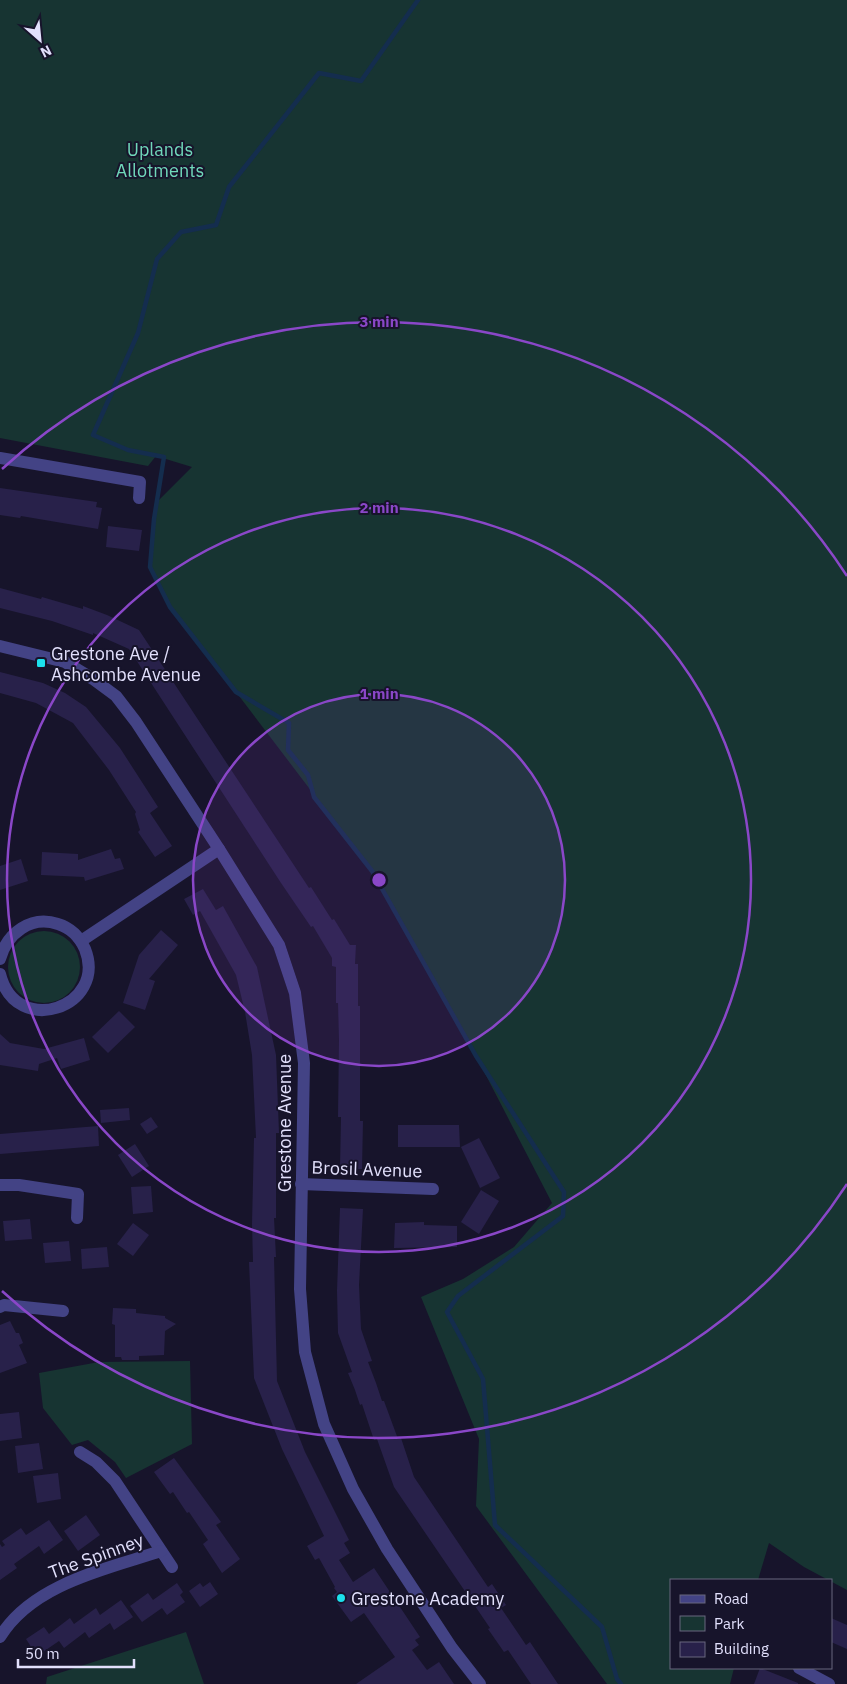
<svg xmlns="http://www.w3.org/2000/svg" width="847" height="1684" font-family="'IBM Plex Sans',sans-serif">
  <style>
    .green { fill: #173432 }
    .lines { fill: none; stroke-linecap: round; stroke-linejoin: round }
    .stream { stroke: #142d4e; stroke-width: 4.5 }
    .building { fill: #28214a }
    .street { stroke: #434385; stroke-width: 12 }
    .ring { fill: none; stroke: #8a47c8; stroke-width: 2.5 }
    .poi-dot { fill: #1ce0ec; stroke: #17142b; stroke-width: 2 }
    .labels { text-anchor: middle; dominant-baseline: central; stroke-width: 4; stroke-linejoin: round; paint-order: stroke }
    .park-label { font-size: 18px; fill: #70d8ba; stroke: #17142b }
    .poi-label { font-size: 18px; fill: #e2e0fc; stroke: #17142b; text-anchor: start }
    .street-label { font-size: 18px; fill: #e2e0fc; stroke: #17142b }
    .centre { fill: #8a47c8; stroke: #17142b; stroke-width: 2.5 }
    .ring-label { font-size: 15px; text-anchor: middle; font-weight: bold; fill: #8a47c8; stroke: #17142b; stroke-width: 4; stroke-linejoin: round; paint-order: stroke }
  </style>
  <rect width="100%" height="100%" fill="#17142b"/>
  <!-- green -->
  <g class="green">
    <path d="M 0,0 L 847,0 L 847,1590 L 804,1567 L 769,1543 L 758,1580 L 671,1580 L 671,1668 L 734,1668 L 730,1684 L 607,1684 L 476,1506 L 479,1439 L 421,1297 L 463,1279 L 514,1247 L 552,1203 L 476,1056 L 372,871 L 236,692 L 170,607 L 150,567 L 157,502 L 192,467 L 156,456 L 148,466 L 0,438 Z"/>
    <circle cx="44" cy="967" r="36"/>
    <path d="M 190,1361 L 192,1444 L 126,1478 L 115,1462 L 88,1440 L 72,1445 L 43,1408 L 39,1373 L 99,1362 Z"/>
    <path d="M 186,1632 L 204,1684 L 46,1684 L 47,1677 Z"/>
  </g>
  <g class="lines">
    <!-- stream -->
    <path class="stream" d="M 418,0 L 361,81 L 319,73 L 229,187 L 216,225 L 181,232 L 157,259 L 138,333 L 93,435 L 128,450 L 164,457 L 154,519 L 150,567 L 170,607 L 236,692 L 289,723 L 288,750 L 308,775 L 314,797 L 372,871 L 476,1056 L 564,1192 L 563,1216 L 458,1296 L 447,1312 L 483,1379 L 495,1525 L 602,1627 L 617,1679 L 621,1684"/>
  </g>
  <!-- building -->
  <g class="building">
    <path d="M 0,488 L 97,502 L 96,507 L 102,508 L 98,529 L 21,516 L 20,518 L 0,515 Z"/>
    <path d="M 108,526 L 142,530 L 139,551 L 106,547 Z"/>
    <path d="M 0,588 L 41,599 L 42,597 L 83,609 L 83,606 L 107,615 L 139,630 L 309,888 L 311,887 L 332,920 L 334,919 L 350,945 L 356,945 L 355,964 L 358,964 L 358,1006 L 360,1006 L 360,1121 L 363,1121 L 362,1169 L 340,1169 L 341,1117 L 338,1117 L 339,1040 L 338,1003 L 336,1003 L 336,967 L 332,966 L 332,958 L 313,926 L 311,927 L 281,883 L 129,649 L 93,633 L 93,635 L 52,621 L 0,608 Z"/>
    <path d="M 0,672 L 43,683 L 65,693 L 86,707 L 120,748 L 158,807 L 150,813 L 172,846 L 155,857 L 138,832 L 140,830 L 135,814 L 136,812 L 109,770 L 73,723 L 36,703 L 0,693 Z"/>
    <path d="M 111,849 L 115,859 L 120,858 L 124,869 L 85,881 L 84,877 L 41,875 L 42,852 L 78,854 L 78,860 Z"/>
    <path d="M 21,859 L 28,881 L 0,890 L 0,866 Z"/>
    <path d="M 203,889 L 216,910 L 223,906 L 257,967 L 276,1055 L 279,1133 L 276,1133 L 276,1218 L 274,1218 L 276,1257 L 274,1257 L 277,1381 L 305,1452 L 349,1540 L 344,1543 L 350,1553 L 339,1560 L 353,1582 L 374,1568 L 420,1637 L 415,1640 L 419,1645 L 412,1650 L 427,1670 L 439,1662 L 454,1684 L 356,1684 L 395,1657 L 364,1613 L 351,1622 L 332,1596 L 337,1592 L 334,1588 L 335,1587 L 319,1558 L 315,1560 L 307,1546 L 324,1536 L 282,1449 L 254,1378 L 249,1262 L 253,1262 L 252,1224 L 254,1138 L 256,1138 L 252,1055 L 245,1012 L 236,975 L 200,911 L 193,915 L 184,899 Z"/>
    <path d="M 161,930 L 178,945 L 149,979 L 155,981 L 145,1010 L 123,1003 L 139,955 Z"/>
    <path d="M 119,1011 L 135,1027 L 108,1053 L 92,1037 Z"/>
    <path d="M 0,1034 L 10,1043 L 44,1049 L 84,1038 L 90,1060 L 61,1069 L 57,1058 L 39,1064 L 38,1071 L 0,1065 Z"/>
    <path d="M 129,1108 L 130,1120 L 101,1123 L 100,1110 Z"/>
    <path d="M 151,1117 L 158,1127 L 147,1134 L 140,1124 Z"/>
    <path d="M 398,1125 L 459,1125 L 460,1147 L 398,1147 Z"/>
    <path d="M 98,1126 L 99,1146 L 0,1154 L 0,1134 Z"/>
    <path d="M 479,1138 L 500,1178 L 480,1188 L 461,1147 Z"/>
    <path d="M 135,1144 L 149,1166 L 132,1177 L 118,1155 Z"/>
    <path d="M 151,1186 L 153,1212 L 133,1214 L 131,1187 Z"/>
    <path d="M 481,1190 L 499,1201 L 479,1234 L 461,1222 Z"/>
    <path d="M 340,1208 L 363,1209 L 359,1285 L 361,1329 L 372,1361 L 368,1362 L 376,1383 L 382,1401 L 384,1401 L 398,1439 L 401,1438 L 414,1477 L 488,1587 L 492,1584 L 506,1605 L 501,1608 L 526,1645 L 530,1642 L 558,1684 L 531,1684 L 508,1650 L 504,1652 L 488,1629 L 490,1628 L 394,1487 L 377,1439 L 374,1440 L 362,1404 L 360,1405 L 355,1390 L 348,1373 L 352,1372 L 338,1333 L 337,1291 Z"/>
    <path d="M 30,1219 L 32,1239 L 5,1241 L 3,1221 Z"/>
    <path d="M 424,1222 L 424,1225 L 457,1226 L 457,1247 L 394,1248 L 395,1223 Z"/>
    <path d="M 133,1223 L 149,1235 L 133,1256 L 117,1244 Z"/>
    <path d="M 69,1241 L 71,1261 L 45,1263 L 43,1243 Z"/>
    <path d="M 107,1247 L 109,1267 L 82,1269 L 81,1249 Z"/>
    <path d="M 113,1308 L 136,1309 L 136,1313 L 165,1316 L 165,1318 L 176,1324 L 165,1331 L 164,1355 L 139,1356 L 139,1360 L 122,1360 L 121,1357 L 115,1357 L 115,1325 L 112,1324 Z"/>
    <path d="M 10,1321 L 16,1333 L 19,1333 L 23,1343 L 19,1345 L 27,1363 L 0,1373 L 0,1325 Z"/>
    <path d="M 19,1412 L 22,1438 L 0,1441 L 0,1414 Z"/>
    <path d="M 39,1443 L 43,1469 L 18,1473 L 15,1446 Z"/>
    <path d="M 174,1458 L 221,1522 L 216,1525 L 240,1559 L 222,1573 L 203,1544 L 208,1540 L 189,1512 L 187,1513 L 173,1492 L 170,1494 L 154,1472 Z"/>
    <path d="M 58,1473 L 61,1499 L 37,1503 L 33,1476 Z"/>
    <path d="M 86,1515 L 100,1535 L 78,1551 L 64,1531 Z"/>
    <path d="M 49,1520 L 63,1540 L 44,1554 L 39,1546 L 14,1564 L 17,1568 L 0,1580 L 0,1544 L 2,1547 L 5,1545 L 2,1541 L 21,1528 L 26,1535 Z"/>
    <path d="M 210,1582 L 218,1594 L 200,1607 L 189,1591 L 200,1583 L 203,1587 Z"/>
    <path d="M 177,1583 L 183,1592 L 180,1595 L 185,1602 L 167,1615 L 162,1608 L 142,1622 L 130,1606 L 148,1593 L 153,1600 Z"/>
    <path d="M 121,1600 L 133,1617 L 114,1630 L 110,1623 L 89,1638 L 85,1632 L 64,1648 L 59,1641 L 37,1656 L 26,1639 L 44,1627 L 49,1634 L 70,1618 L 74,1624 L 96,1608 L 100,1615 Z"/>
    <path d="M 831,1618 L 847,1625 L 847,1649 L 831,1642 Z"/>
    <path d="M 760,1668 L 798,1683 L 798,1684 L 754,1684 Z"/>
  </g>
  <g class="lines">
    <!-- street -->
    <g class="street">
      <path d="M 0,458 L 140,482 L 139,498"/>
      <path d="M 0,646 L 65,662 L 93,679 L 116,696 L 136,722 L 219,849 L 279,945 L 295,993 L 304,1063 L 300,1289 L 305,1352 L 324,1424 L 353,1489 L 387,1549 L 452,1648 L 480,1684"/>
      <path d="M 81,941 L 219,849"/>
      <path d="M 0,959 C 7,933 31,915 58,924 C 71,928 80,938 85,949 C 108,1007 16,1039 0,974"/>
      <path d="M 301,1184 L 433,1189"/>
      <path d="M 0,1185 L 19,1185 L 78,1194 L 77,1218"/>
      <path d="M 0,1307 L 4,1305 L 63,1311"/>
      <path d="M 80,1452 L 96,1462 L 115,1481 L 172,1567"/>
      <path d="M 0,1637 C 32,1584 106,1569 161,1551"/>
      <path d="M 799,1668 L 829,1684"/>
    </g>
  </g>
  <!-- distance rings -->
  <circle cx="379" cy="880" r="186" fill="#8a47c8" fill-opacity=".12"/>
  <g class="ring">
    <circle cx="379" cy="880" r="186"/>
    <circle cx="379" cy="880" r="372"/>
    <path d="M847 1184A558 558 0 0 1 2 1291M2 469A558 558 0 0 1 847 576"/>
  </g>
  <!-- markers -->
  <g class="poi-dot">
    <rect x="36" y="658" width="10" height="10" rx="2.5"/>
    <circle cx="341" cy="1598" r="5"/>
  </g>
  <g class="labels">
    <!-- park labels -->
    <g class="park-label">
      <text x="160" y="149">Uplands<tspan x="160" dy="21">Allotments</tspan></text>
    </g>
    <!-- poi labels -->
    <g class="poi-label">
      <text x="51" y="653">Grestone Ave /<tspan x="51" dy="21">Ashcombe Avenue</tspan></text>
      <text x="351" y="1598">Grestone Academy</text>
    </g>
    <!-- street labels -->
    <g class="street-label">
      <text transform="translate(284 1123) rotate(-90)">Grestone Avenue</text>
      <text transform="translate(367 1169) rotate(2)">Brosil Avenue</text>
      <text transform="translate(96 1556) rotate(-20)">The Spinney</text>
    </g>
  </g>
  <circle cx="379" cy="880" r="8" class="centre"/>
  <g class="ring-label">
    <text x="379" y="327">3 min</text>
    <text x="379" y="513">2 min</text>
    <text x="379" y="699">1 min</text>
  </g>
  <!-- legend -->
  <rect x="670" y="1579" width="162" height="90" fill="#17142b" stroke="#68667f"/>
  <rect x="680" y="1595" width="25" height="8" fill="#434385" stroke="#68667f"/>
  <text x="714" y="1604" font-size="15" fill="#e2e0fc">Road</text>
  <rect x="680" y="1616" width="25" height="15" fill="#173432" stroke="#68667f"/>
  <text x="714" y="1629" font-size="15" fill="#e2e0fc">Park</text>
  <rect x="680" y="1642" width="25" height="15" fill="#28214a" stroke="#68667f"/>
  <text x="714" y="1654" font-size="15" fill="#e2e0fc">Building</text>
  <!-- north arrow -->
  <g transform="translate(40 40) rotate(153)" stroke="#17142b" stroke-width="4" paint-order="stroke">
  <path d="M0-4L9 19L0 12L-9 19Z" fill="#e2e0fc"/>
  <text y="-8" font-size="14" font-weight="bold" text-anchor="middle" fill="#e2e0fc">N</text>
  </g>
  <!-- scale -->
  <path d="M18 1659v8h116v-8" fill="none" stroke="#e2e0fc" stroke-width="2.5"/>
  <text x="25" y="1659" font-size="15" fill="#e2e0fc" stroke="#17142b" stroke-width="4" paint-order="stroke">50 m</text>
</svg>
